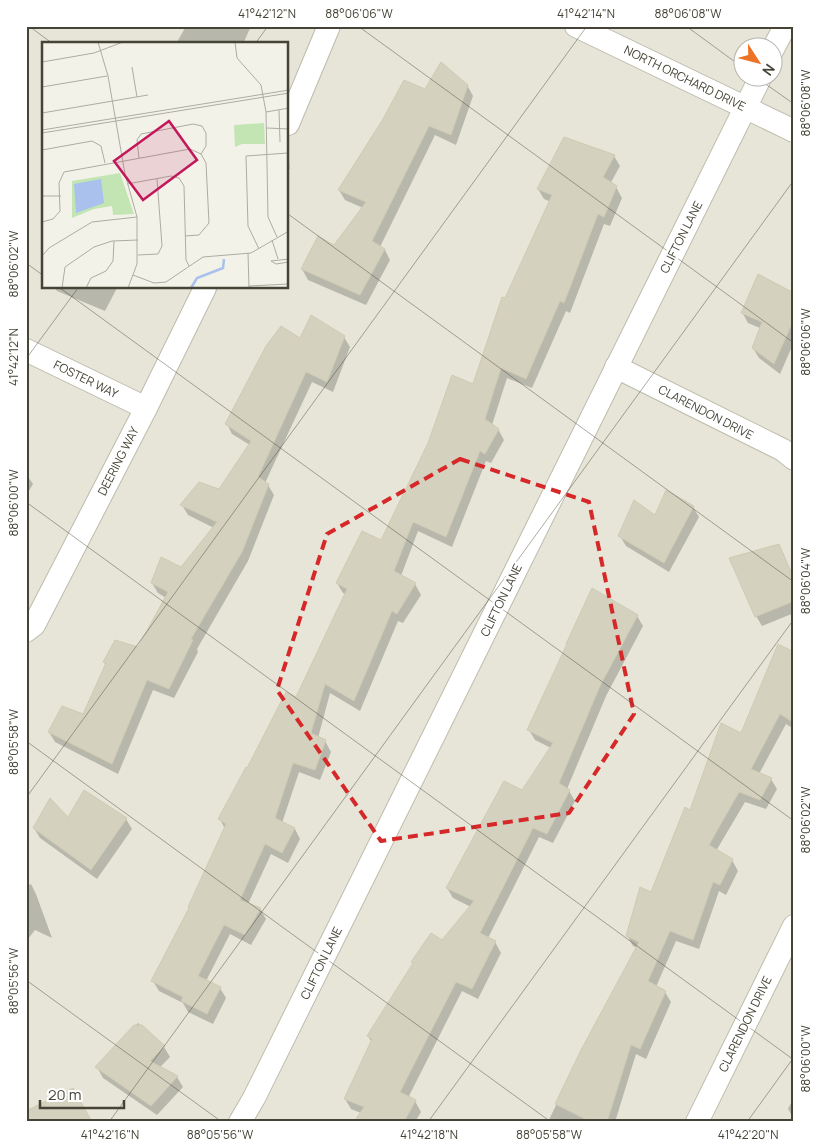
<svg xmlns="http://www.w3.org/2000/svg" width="820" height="1148" font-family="Manrope,sans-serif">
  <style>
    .residential { fill: #e7e5d7; fill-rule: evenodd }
    .shadow { fill: #0003 }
    .building { fill: #d4d1bf; stroke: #cfcab2 }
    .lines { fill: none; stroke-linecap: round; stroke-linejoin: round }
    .street-casing { stroke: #bebcac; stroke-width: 24 }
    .street { stroke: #fff; stroke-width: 22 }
    .marked { fill: none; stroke: #d62828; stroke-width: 4; stroke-dasharray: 10 6; stroke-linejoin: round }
    .ticks { fill: none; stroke: #464437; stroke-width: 1; stroke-opacity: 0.45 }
    .labels { text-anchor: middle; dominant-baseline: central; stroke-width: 5; stroke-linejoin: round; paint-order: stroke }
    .street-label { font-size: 12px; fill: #464437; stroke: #fff }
    .inset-river { fill: none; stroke: #a9c1ec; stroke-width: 2.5 }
    .inset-road { fill: none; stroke: #aeaca2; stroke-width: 1 }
    .view { fill: #c2185b; fill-opacity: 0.15; stroke: #c2185b; stroke-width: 2.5 }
    .inset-edge { fill: none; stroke: #464437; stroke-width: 2.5 }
    .neatline { fill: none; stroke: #464437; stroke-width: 2 }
    .ticks-label { font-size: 12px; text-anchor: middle; fill: #464437 }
  </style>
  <rect width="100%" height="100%" fill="#f3f2e9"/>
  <!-- residential -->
  <path class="residential" d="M 26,26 L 794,26 L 794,1122 L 26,1122 ZM 44,44 L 288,44 L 288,288 L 44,288 ZM 742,48 L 772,48 L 772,78 L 742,78 Z"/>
  <!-- shadow -->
  <g class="shadow">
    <path d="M 186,26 L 251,26 L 243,44 L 176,44 Z"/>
    <path d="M 467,85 L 473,96 L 456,145 L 435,135 L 380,247 L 385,250 L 390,260 L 366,305 L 308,280 L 302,269 L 335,246 L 363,208 L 345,200 L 339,190 L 426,90 Z"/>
    <path d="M 565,139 L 614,156 L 620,166 L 610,184 L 616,187 L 622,198 L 610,226 L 604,224 L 570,313 L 566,311 L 532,388 L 507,378 L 492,425 L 498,429 L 504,440 L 491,463 L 486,461 L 452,547 L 418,531 L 401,576 L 415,584 L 421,595 L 403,623 L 398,621 L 360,711 L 330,693 L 318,738 L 325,741 L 331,752 L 320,780 L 299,772 L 282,823 L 295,829 L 300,839 L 288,863 L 271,854 L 248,904 L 260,909 L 266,919 L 251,945 L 230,934 L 206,981 L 220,988 L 226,998 L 213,1024 L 188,1012 L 183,1003 L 159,991 L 153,981 L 190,908 L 225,829 L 220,819 L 248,770 L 296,699 L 346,594 L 343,593 L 337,583 L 381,542 L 474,385 L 505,300 L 551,202 L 544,199 L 538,189 Z"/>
    <path d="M 55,288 L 117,288 L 105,311 L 57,291 Z"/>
    <path d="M 794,295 L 794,342 L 780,374 L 759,358 L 753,348 L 760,328 L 748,323 L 742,312 Z"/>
    <path d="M 344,337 L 350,347 L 333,392 L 312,382 L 265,483 L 268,485 L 274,495 L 248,561 L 197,649 L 198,652 L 174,698 L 153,690 L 118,774 L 55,742 L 49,732 L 83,715 L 106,666 L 104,662 L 139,649 L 166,598 L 158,593 L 152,583 L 181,568 L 214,528 L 188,515 L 182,505 L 220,491 L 250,445 L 232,434 L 227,424 L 300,340 Z"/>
    <path d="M 26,474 L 33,484 L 26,496 Z"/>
    <path d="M 693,507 L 699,517 L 669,572 L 626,546 L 620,536 L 655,517 Z"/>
    <path d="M 784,556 L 794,578 L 794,613 L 762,626 L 756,616 Z"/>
    <path d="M 637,616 L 643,626 L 606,696 L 567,789 L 569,791 L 575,801 L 553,843 L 539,837 L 488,938 L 495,942 L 501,953 L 478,999 L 462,991 L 408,1098 L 415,1101 L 421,1112 L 415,1122 L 356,1122 L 361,1113 L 351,1109 L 345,1099 L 372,1043 L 368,1036 L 471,907 L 453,898 L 447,888 L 522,791 L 551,748 L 535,740 L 529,730 Z"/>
    <path d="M 794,654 L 794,729 L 786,724 L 759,774 L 771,779 L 777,789 L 766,809 L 745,802 L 716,851 L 732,860 L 738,871 L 726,895 L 719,891 L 699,949 L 676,941 L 656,987 L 665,992 L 671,1002 L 646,1059 L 636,1054 L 615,1122 L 548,1122 L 582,1050 L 638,948 L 633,946 L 627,935 L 652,893 L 690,812 L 742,735 Z"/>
    <path d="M 69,819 L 126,819 L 132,829 L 97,879 L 40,838 L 34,828 Z"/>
    <path d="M 31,884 L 36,894 L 52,938 L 35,930 L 28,939 L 26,940 L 26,886 Z"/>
    <path d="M 138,1023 L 164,1047 L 170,1057 L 159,1068 L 177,1077 L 183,1087 L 157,1115 L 103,1078 L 97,1067 Z"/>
    <path d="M 794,1097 L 794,1119 L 788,1109 Z"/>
  </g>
  <!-- building -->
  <g class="building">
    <path d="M 441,62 L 468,85 L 451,135 L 429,126 L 372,241 L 385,249 L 360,295 L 301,269 L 318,236 L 334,245 L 366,202 L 338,190 L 383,119 L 404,80 L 425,89 Z"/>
    <path d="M 564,137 L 615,155 L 603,177 L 617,186 L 604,217 L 598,214 L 564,303 L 560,301 L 526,379 L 501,368 L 485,419 L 499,429 L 485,454 L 480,451 L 446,537 L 413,522 L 394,571 L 416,583 L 397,614 L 392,611 L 354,701 L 325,684 L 311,733 L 326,740 L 315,770 L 293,763 L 275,818 L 295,828 L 282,853 L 265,844 L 240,900 L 261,908 L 245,935 L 224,925 L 198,976 L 221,987 L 207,1014 L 181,1001 L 183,997 L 151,981 L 189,908 L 188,907 L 226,824 L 218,819 L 246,767 L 247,768 L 286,692 L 296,697 L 347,589 L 336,583 L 362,531 L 381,540 L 428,443 L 452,375 L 473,384 L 502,297 L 505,298 L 552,195 L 537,189 Z"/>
    <path d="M 758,274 L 794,293 L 794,319 L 774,364 L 752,348 L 762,322 L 741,313 Z"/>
    <path d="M 311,315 L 345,336 L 327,382 L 306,372 L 258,477 L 269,484 L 242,552 L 191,639 L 193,640 L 169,689 L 147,680 L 112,764 L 48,732 L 62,706 L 83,714 L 106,663 L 103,662 L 115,640 L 138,647 L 168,592 L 151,583 L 161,557 L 181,567 L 217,522 L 180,505 L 199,482 L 219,489 L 251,441 L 225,424 L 266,346 L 281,326 L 300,338 Z"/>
    <path d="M 666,490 L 694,506 L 664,563 L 618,536 L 634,500 L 655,515 Z"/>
    <path d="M 779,544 L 794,579 L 794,601 L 755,617 L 729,558 Z"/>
    <path d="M 592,588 L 638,615 L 600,686 L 559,783 L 570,790 L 547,834 L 533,828 L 480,933 L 496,941 L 472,989 L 456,982 L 400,1092 L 416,1100 L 404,1122 L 354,1122 L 364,1107 L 344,1099 L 372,1039 L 367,1036 L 413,963 L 411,962 L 431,933 L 442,940 L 474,901 L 446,888 L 504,781 L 522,790 L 553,743 L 527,730 L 567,644 L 566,644 Z"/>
    <path d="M 778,644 L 794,652 L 794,723 L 780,714 L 751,769 L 772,778 L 760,800 L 739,792 L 709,845 L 733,859 L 720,885 L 713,882 L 693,940 L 670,931 L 648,981 L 666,991 L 640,1049 L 631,1045 L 607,1122 L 591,1122 L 555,1104 L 581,1050 L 639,942 L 626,936 L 640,887 L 651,892 L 685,807 L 690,810 L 721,723 L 741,733 Z"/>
    <path d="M 84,790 L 127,818 L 91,870 L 33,828 L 50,798 L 68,817 Z"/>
    <path d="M 134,1025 L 142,1025 L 165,1046 L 150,1061 L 178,1076 L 151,1106 L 95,1067 Z"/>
    <path d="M 73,1088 L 92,1122 L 26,1122 L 26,1111 Z"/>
  </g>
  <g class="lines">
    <!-- street casing -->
    <g class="street-casing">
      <g id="street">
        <path d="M 576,26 L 794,131"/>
        <path d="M 772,51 L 785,26"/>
        <path d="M 288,124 L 329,26"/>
        <path d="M 26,350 L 146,408"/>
        <path d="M 616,367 L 783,450 L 794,459"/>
        <path d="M 26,631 L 34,625 L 146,408 L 205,288"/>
        <path d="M 240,1122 L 254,1098 L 760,78"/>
        <path d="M 697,1122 L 794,926"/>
      </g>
    </g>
    <!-- street -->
    <use href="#street" class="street"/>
  </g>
  <!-- marked area -->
  <path class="marked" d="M 460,459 L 589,502 L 634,714 L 569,813 L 381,841 L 277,690 L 327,534 Z"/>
  <!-- ticks -->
  <path class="ticks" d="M 29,26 L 53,44M 358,26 L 794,343M 686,26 L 742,67M 255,44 L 268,26M 757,78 L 794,104M 288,214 L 794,582M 26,263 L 44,276M 60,288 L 794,821M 26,359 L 78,288M 26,502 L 794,1060M 26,741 L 551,1122M 26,798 L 587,26M 26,980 L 222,1122M 109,1122 L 794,180M 428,1122 L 794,619M 747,1122 L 794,1057"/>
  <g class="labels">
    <!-- street labels -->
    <g class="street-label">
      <text transform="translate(685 78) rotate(26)">NORTH ORCHARD DRIVE</text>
      <text transform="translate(681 237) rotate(-63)">CLIFTON LANE</text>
      <text transform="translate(86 379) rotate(26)">FOSTER WAY</text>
      <text transform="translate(706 412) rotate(27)">CLARENDON DRIVE</text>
      <text transform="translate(118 461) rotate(-63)">DEERING WAY</text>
      <text transform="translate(501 600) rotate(-64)">CLIFTON LANE</text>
      <text transform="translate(321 963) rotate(-64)">CLIFTON LANE</text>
      <text transform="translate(745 1024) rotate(-64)">CLARENDON DRIVE</text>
    </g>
  </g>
  <!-- overview -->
  <g transform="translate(42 42)">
    <rect width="246" height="246" fill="#f3f2e9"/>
    <path d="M 222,81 L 223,102 L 200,102 L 193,105 L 192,83 ZM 78,131 L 92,172 L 71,173 L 70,164 L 52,167 L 30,176 L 30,139 Z" fill="#c3e5b4"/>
    <path d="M 59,137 L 62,161 L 34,171 L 32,142 Z" fill="#a9c1ec"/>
    <path class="inset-river" d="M 149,246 L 155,236 L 181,226 L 182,217"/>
    <path class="inset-road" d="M 56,0 L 66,34 L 83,132 L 95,175 L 95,222 L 86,246M 193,0 L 195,16 L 219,43 L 224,70 L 226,175 L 235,195M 0,20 L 52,11 L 81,0M 90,25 L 95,55M 0,45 L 65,34M 237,68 L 238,100M 224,70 L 247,66M 0,71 L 106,53M 225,86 L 247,87M 0,88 L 247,48M 0,91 L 247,51M 0,108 L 50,99 L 59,104 L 63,121M 97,116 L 95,98 L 99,92 L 151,82 L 160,84 L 164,91 L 164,104 L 159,112M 137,136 L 142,144 L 144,218 L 147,224M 85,142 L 129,134 L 137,136M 0,154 L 19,154M 0,180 L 11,177 L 18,169 L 17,141 L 22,130 L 148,107 L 159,112 L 164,121 L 167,181 L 157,193 L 143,194M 230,198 L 236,217M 217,207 L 206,184 L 204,114 L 246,111 L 247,127M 206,211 L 207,246M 96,213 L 116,212 L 120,204 L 115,137M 0,214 L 7,206 L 50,180 L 95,175M 247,217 L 229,219 L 234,222 L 247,220M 91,233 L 112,241 L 124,240 L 161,215 L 209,211 L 247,189M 207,244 L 247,242M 20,246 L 23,225 L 52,205 L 70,199 L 96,198M 44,246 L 49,236 L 64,229 L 71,219 L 72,199"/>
    <path class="view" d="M 127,79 L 155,118 L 101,158 L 72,119 Z"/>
    <rect width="246" height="246" class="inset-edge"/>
  </g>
  <!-- border -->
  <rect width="820" height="1148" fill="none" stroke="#ffffff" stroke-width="55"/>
  <!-- north arrow -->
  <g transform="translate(758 62) rotate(126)"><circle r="24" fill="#ffffff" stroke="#b5b4af"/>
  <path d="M0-4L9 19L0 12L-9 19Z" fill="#ec7226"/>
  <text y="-8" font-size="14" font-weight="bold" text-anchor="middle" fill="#464437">N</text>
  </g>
  <!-- scale -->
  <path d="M40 1100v8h84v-8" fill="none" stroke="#464437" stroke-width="2.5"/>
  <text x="48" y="1100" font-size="15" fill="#464437" stroke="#ffffff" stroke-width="4" paint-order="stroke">20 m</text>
  <rect x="28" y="28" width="764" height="1092" class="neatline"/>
  <g class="ticks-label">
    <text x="267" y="18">41°42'12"N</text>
    <text x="359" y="18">88°06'06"W</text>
    <text x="586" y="18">41°42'14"N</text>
    <text x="688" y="18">88°06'08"W</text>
    <text transform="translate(806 103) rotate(-90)" y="4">88°06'08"W</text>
    <text transform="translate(14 264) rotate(-90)" y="4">88°06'02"W</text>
    <text transform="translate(806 342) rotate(-90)" y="4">88°06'06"W</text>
    <text transform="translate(14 357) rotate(-90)" y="4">41°42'12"N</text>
    <text transform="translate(14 503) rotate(-90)" y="4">88°06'00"W</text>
    <text transform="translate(806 581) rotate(-90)" y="4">88°06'04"W</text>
    <text transform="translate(14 742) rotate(-90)" y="4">88°05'58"W</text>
    <text transform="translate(806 820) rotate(-90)" y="4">88°06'02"W</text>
    <text transform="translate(14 981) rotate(-90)" y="4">88°05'56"W</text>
    <text transform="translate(806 1059) rotate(-90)" y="4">88°06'00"W</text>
    <text x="110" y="1139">41°42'16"N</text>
    <text x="220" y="1139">88°05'56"W</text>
    <text x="429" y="1139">41°42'18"N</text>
    <text x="549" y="1139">88°05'58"W</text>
    <text x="748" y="1139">41°42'20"N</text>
  </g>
</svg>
